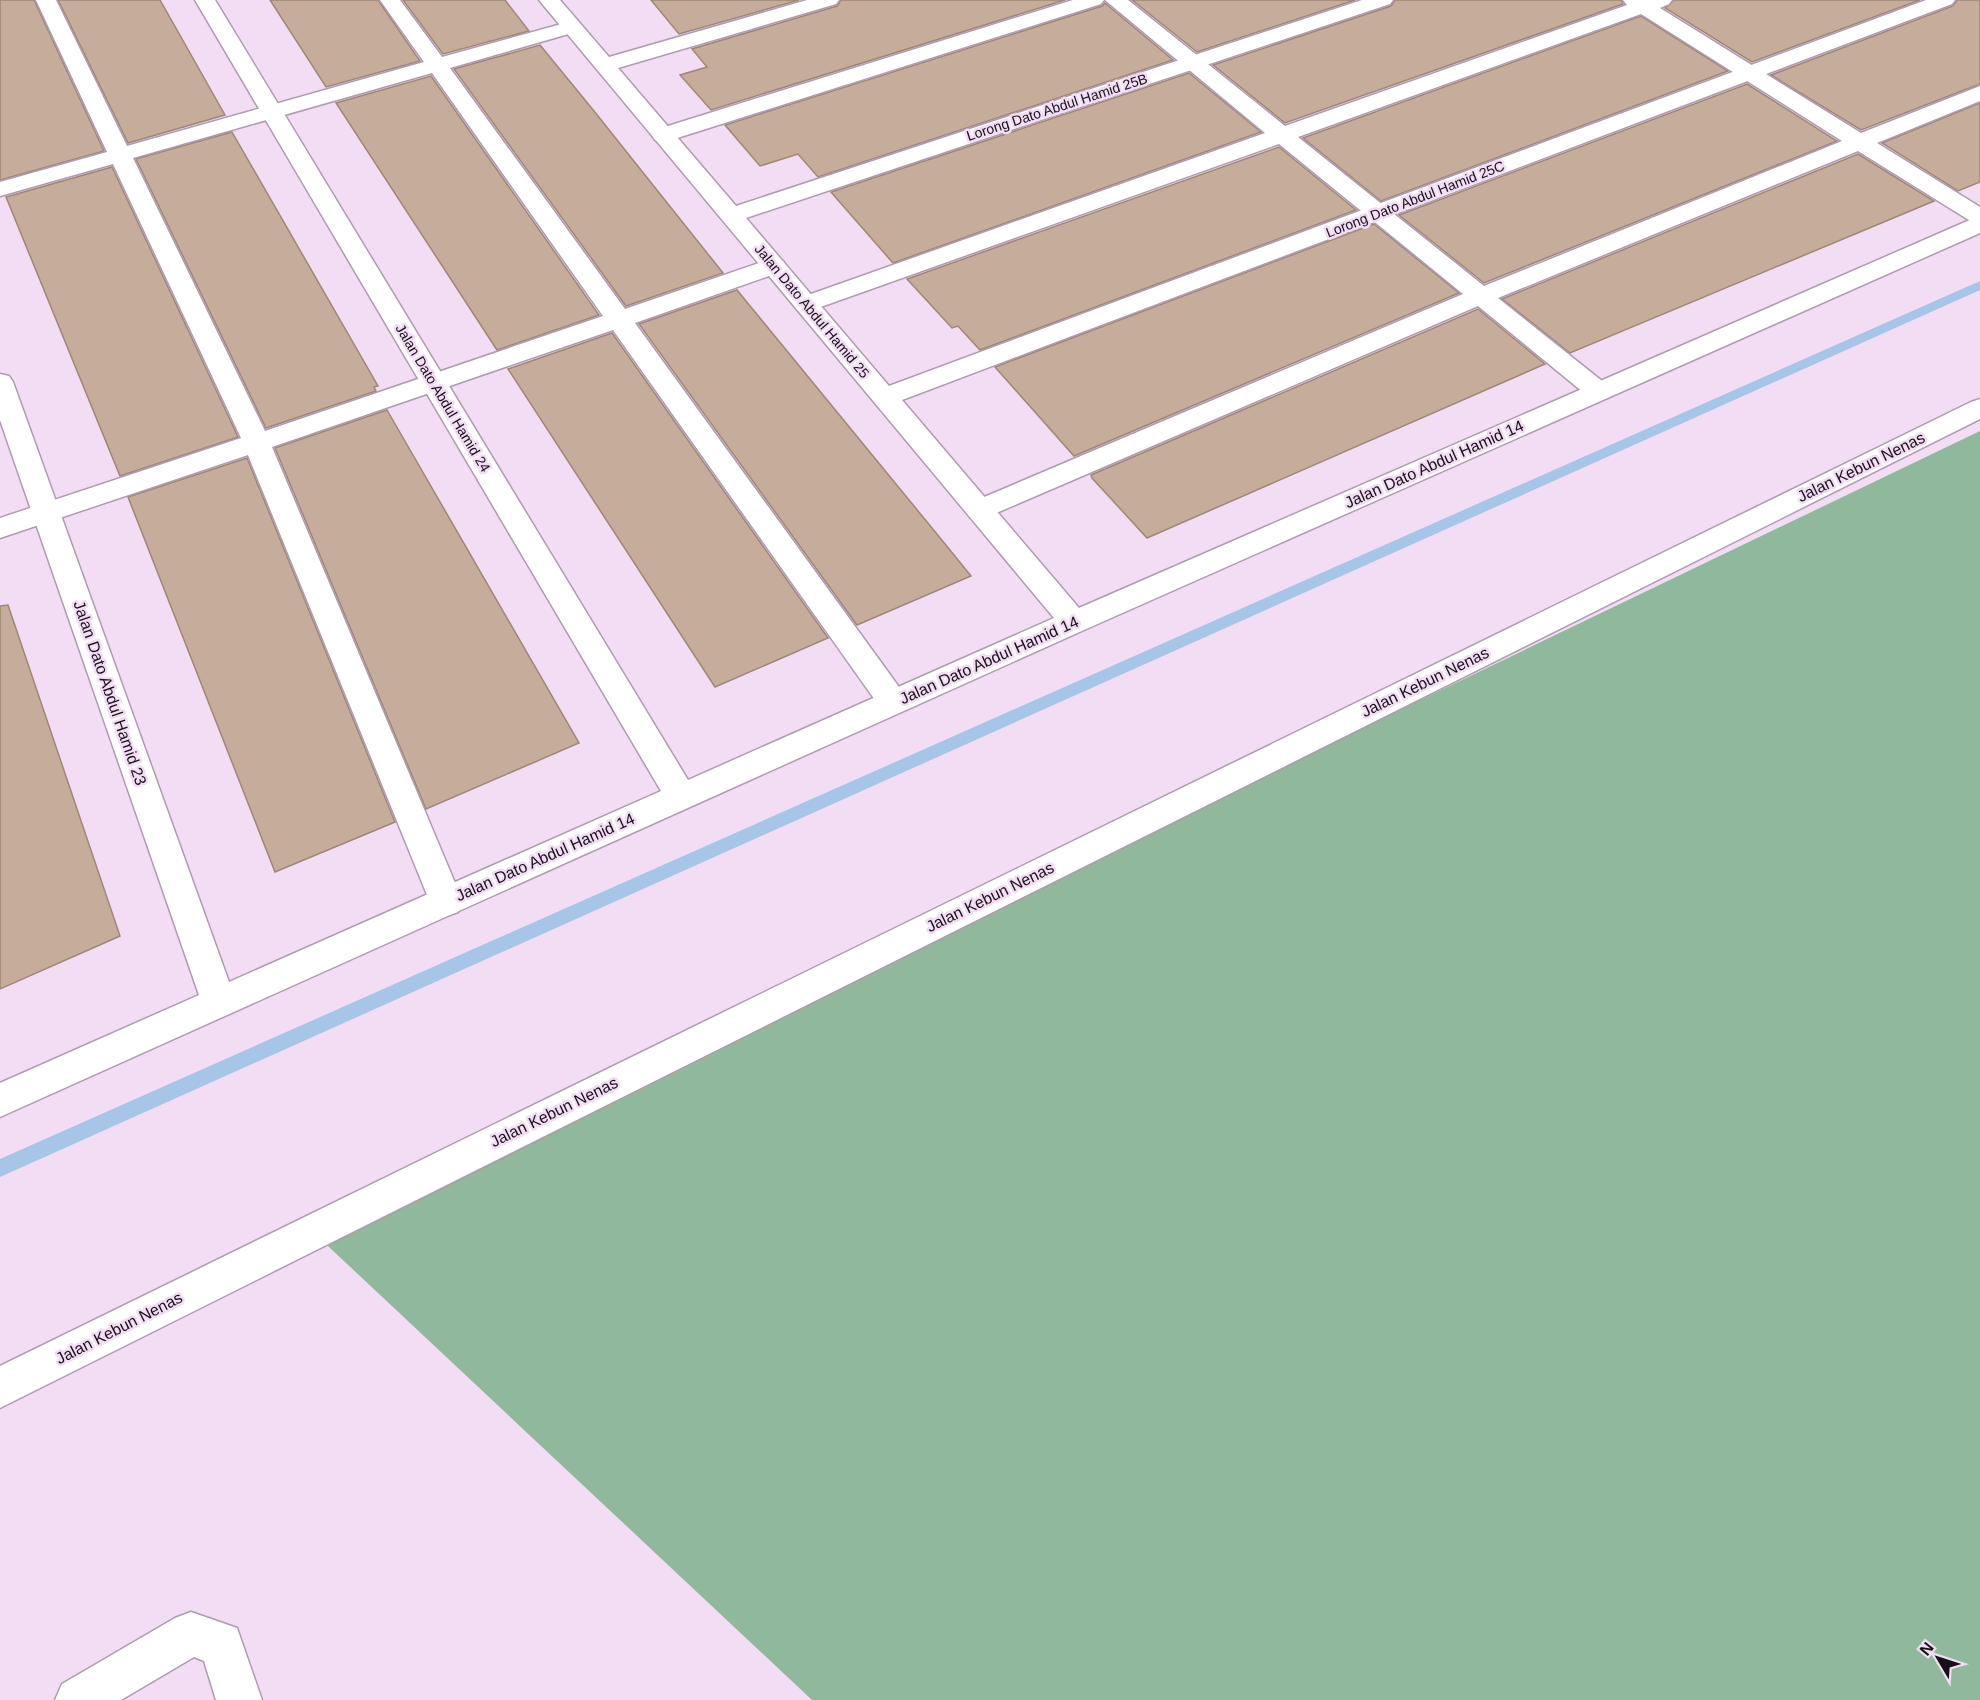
<svg xmlns="http://www.w3.org/2000/svg" width="1980" height="1700" font-family="Arial,sans-serif">
  <style>
    .forest { fill: #8fb89d }
    .lines { fill: none; stroke-linecap: round; stroke-linejoin: round }
    .stream { fill: #a6c5e7; fill-rule: evenodd }
    .building { fill: #c6ac9b; stroke: #9f8676; stroke-width: 1.5 }
    .lane-casing { stroke: #af9bb0; stroke-width: 3 }
    .street-casing { stroke: #af9bb0; stroke-width: 3 }
    .secondary-casing { stroke: #af9bb0; stroke-width: 3 }
    .lane { fill: #fff; fill-rule: evenodd }
    .street { fill: #fff; fill-rule: evenodd }
    .secondary { fill: #fff; fill-rule: evenodd }
    .labels { text-anchor: middle; dominant-baseline: central; stroke-width: 5; stroke-linejoin: round; paint-order: stroke }
    .far-street-label { font-size: 14px; fill: #171018; stroke: #f2ddf4 }
    .street-label { font-size: 16px; fill: #171018; stroke: #f2ddf4 }
  </style>
  <rect width="100%" height="100%" fill="#f2ddf4"/>
  <!-- forest -->
  <path class="forest" d="M 1980,431 L 1980,1700 L 812,1700 L 313,1232 Z"/>
  <g class="lines">
    <!-- stream -->
    <path class="stream" d="M 1980,281 L 1980,290 L 0,1177 L 0,1159 Z"/>
  </g>
  <!-- building -->
  <g class="building">
    <path d="M 0,0 L 34,0 L 104,151 L 0,180 Z"/>
    <path d="M 58,0 L 160,0 L 225,115 L 128,143 Z"/>
    <path d="M 270,0 L 378,0 L 420,61 L 326,87 Z"/>
    <path d="M 403,0 L 505,0 L 529,31 L 443,54 Z"/>
    <path d="M 651,0 L 799,0 L 679,34 Z"/>
    <path d="M 841,0 L 1065,0 L 711,110 L 680,75 L 707,67 L 692,49 L 837,6 Z"/>
    <path d="M 1132,0 L 1355,0 L 1197,52 Z"/>
    <path d="M 1395,0 L 1621,0 L 1623,4 L 1285,123 L 1213,65 L 1391,6 Z"/>
    <path d="M 1674,0 L 1920,0 L 1752,62 L 1665,8 Z"/>
    <path d="M 1957,0 L 1980,0 L 1980,84 L 1861,130 L 1771,75 L 1953,6 Z"/>
    <path d="M 1105,3 L 1173,60 L 818,177 L 798,154 L 760,166 L 725,125 L 1102,6 Z"/>
    <path d="M 1641,16 L 1728,71 L 1381,201 L 1303,138 Z"/>
    <path d="M 540,45 L 594,111 L 723,273 L 626,306 L 454,69 Z"/>
    <path d="M 1189,73 L 1261,132 L 893,263 L 831,192 Z"/>
    <path d="M 431,76 L 599,315 L 497,350 L 336,103 Z"/>
    <path d="M 1747,84 L 1837,141 L 1484,283 L 1399,215 Z"/>
    <path d="M 1980,103 L 1980,182 L 1958,191 L 1882,143 Z"/>
    <path d="M 232,132 L 378,386 L 374,387 L 376,391 L 266,428 L 136,159 Z"/>
    <path d="M 1279,147 L 1356,210 L 980,350 L 958,326 L 952,328 L 907,279 Z"/>
    <path d="M 1858,154 L 1934,201 L 1570,353 L 1502,299 Z"/>
    <path d="M 112,167 L 238,437 L 120,476 L 6,197 Z"/>
    <path d="M 1374,224 L 1459,293 L 1074,456 L 995,367 Z"/>
    <path d="M 737,290 L 941,539 L 971,576 L 857,625 L 639,324 Z"/>
    <path d="M 1478,309 L 1545,364 L 1147,538 L 1092,478 L 1091,475 Z"/>
    <path d="M 612,333 L 828,638 L 715,687 L 508,369 Z"/>
    <path d="M 387,410 L 579,743 L 426,809 L 275,448 Z"/>
    <path d="M 247,458 L 395,822 L 275,872 L 128,497 Z"/>
    <path d="M 8,605 L 120,936 L 0,989 L 0,606 Z"/>
  </g>
  <g class="lines">
    <!-- lane casing -->
    <g class="lane-casing">
      <g id="lane">
        <path d="M 36,0 L 56,0 L 127,146 L 424,62 L 380,0 L 400,0 L 442,57 L 565,23 L 572,21 L 579,23 L 582,27 L 579,31 L 450,68 L 625,309 L 765,261 L 774,259 L 783,261 L 786,266 L 783,271 L 635,323 L 904,694 L 908,702 L 904,710 L 893,714 L 882,710 L 613,330 L 272,447 L 463,902 L 458,912 L 446,916 L 434,912 L 248,455 L 0,538 L 0,518 L 241,438 L 113,164 L 0,196 L 0,182 L 107,152 ZM 432,73 L 603,316 L 265,431 L 133,158 Z"/>
        <path d="M 1073,0 L 1104,0 L 1101,4 L 671,140 L 663,142 L 655,140 L 652,135 L 655,130 Z"/>
        <path d="M 1105,0 L 1128,0 L 1285,126 L 1627,5 L 1623,0 L 1672,0 L 1669,4 L 1660,8 L 1861,133 L 1980,86 L 1980,101 L 1877,143 L 1980,207 L 1980,224 L 1972,222 L 1858,151 L 1498,298 L 1607,385 L 1611,391 L 1607,397 L 1598,400 L 1589,397 L 1478,306 L 980,520 L 970,517 L 966,510 L 970,503 L 1463,294 L 1279,144 L 815,309 L 806,312 L 797,309 L 793,304 L 797,299 L 1265,133 ZM 1641,14 L 1842,141 L 1484,286 L 1298,137 Z"/>
        <path d="M 191,1612 L 237,1628 L 262,1700 L 216,1700 L 204,1661 L 194,1657 L 121,1700 L 55,1700 L 62,1684 L 175,1618 Z"/>
      </g>
    </g>
    <!-- street casing -->
    <g class="street-casing">
      <path id="street" d="M 195,0 L 215,0 L 688,780 L 1054,618 L 539,0 L 560,0 L 609,57 L 807,0 L 839,0 L 836,4 L 618,68 L 736,206 L 1362,0 L 1393,0 L 1390,4 L 746,218 L 889,386 L 1926,0 L 1955,0 L 1952,4 L 902,400 L 1079,608 L 1972,219 L 1980,217 L 1980,233 L 1084,630 L 0,1117 L 0,1083 L 199,995 L 0,420 L 0,374 L 9,376 L 13,382 L 229,982 L 661,791 Z"/>
    </g>
    <!-- secondary casing -->
    <g class="secondary-casing">
      <path id="secondary" d="M 1980,399 L 1980,419 L 0,1408 L 0,1366 L 1971,402 Z"/>
    </g>
    <!-- lane -->
    <use href="#lane" class="lane"/>
    <!-- street -->
    <use href="#street" class="street"/>
    <!-- secondary -->
    <use href="#secondary" class="secondary"/>
  </g>
  <g class="labels">
    <!-- far-street labels -->
    <g class="far-street-label">
      <text transform="translate(1057 107) rotate(-18)">Lorong Dato Abdul Hamid 25B</text>
      <text transform="translate(1415 199) rotate(-21)">Lorong Dato Abdul Hamid 25C</text>
      <text transform="translate(812 311) rotate(50)">Jalan Dato Abdul Hamid 25</text>
      <text transform="translate(443 398) rotate(59)">Jalan Dato Abdul Hamid 24</text>
    </g>
    <!-- street labels -->
    <g class="street-label">
      <text transform="translate(1434 464) rotate(-24)">Jalan Dato Abdul Hamid 14</text>
      <text transform="translate(1861 467) rotate(-26)">Jalan Kebun Nenas</text>
      <text transform="translate(989 660) rotate(-24)">Jalan Dato Abdul Hamid 14</text>
      <text transform="translate(1425 682) rotate(-26)">Jalan Kebun Nenas</text>
      <text transform="translate(110 693) rotate(71)">Jalan Dato Abdul Hamid 23</text>
      <text transform="translate(545 857) rotate(-24)">Jalan Dato Abdul Hamid 14</text>
      <text transform="translate(990 897) rotate(-26)">Jalan Kebun Nenas</text>
      <text transform="translate(554 1112) rotate(-26)">Jalan Kebun Nenas</text>
      <text transform="translate(119 1328) rotate(-27)">Jalan Kebun Nenas</text>
    </g>
  </g>
  <!-- north arrow -->
  <g transform="translate(1938 1658) rotate(309)" stroke="#f2ddf4" stroke-width="4.5" paint-order="stroke">
  <path d="M0-4.5L10 22L0 15L-10 22Z" fill="#171018"/>
  <text y="-9" font-size="16" font-weight="bold" text-anchor="middle" fill="#171018">N</text>
  </g>
</svg>
